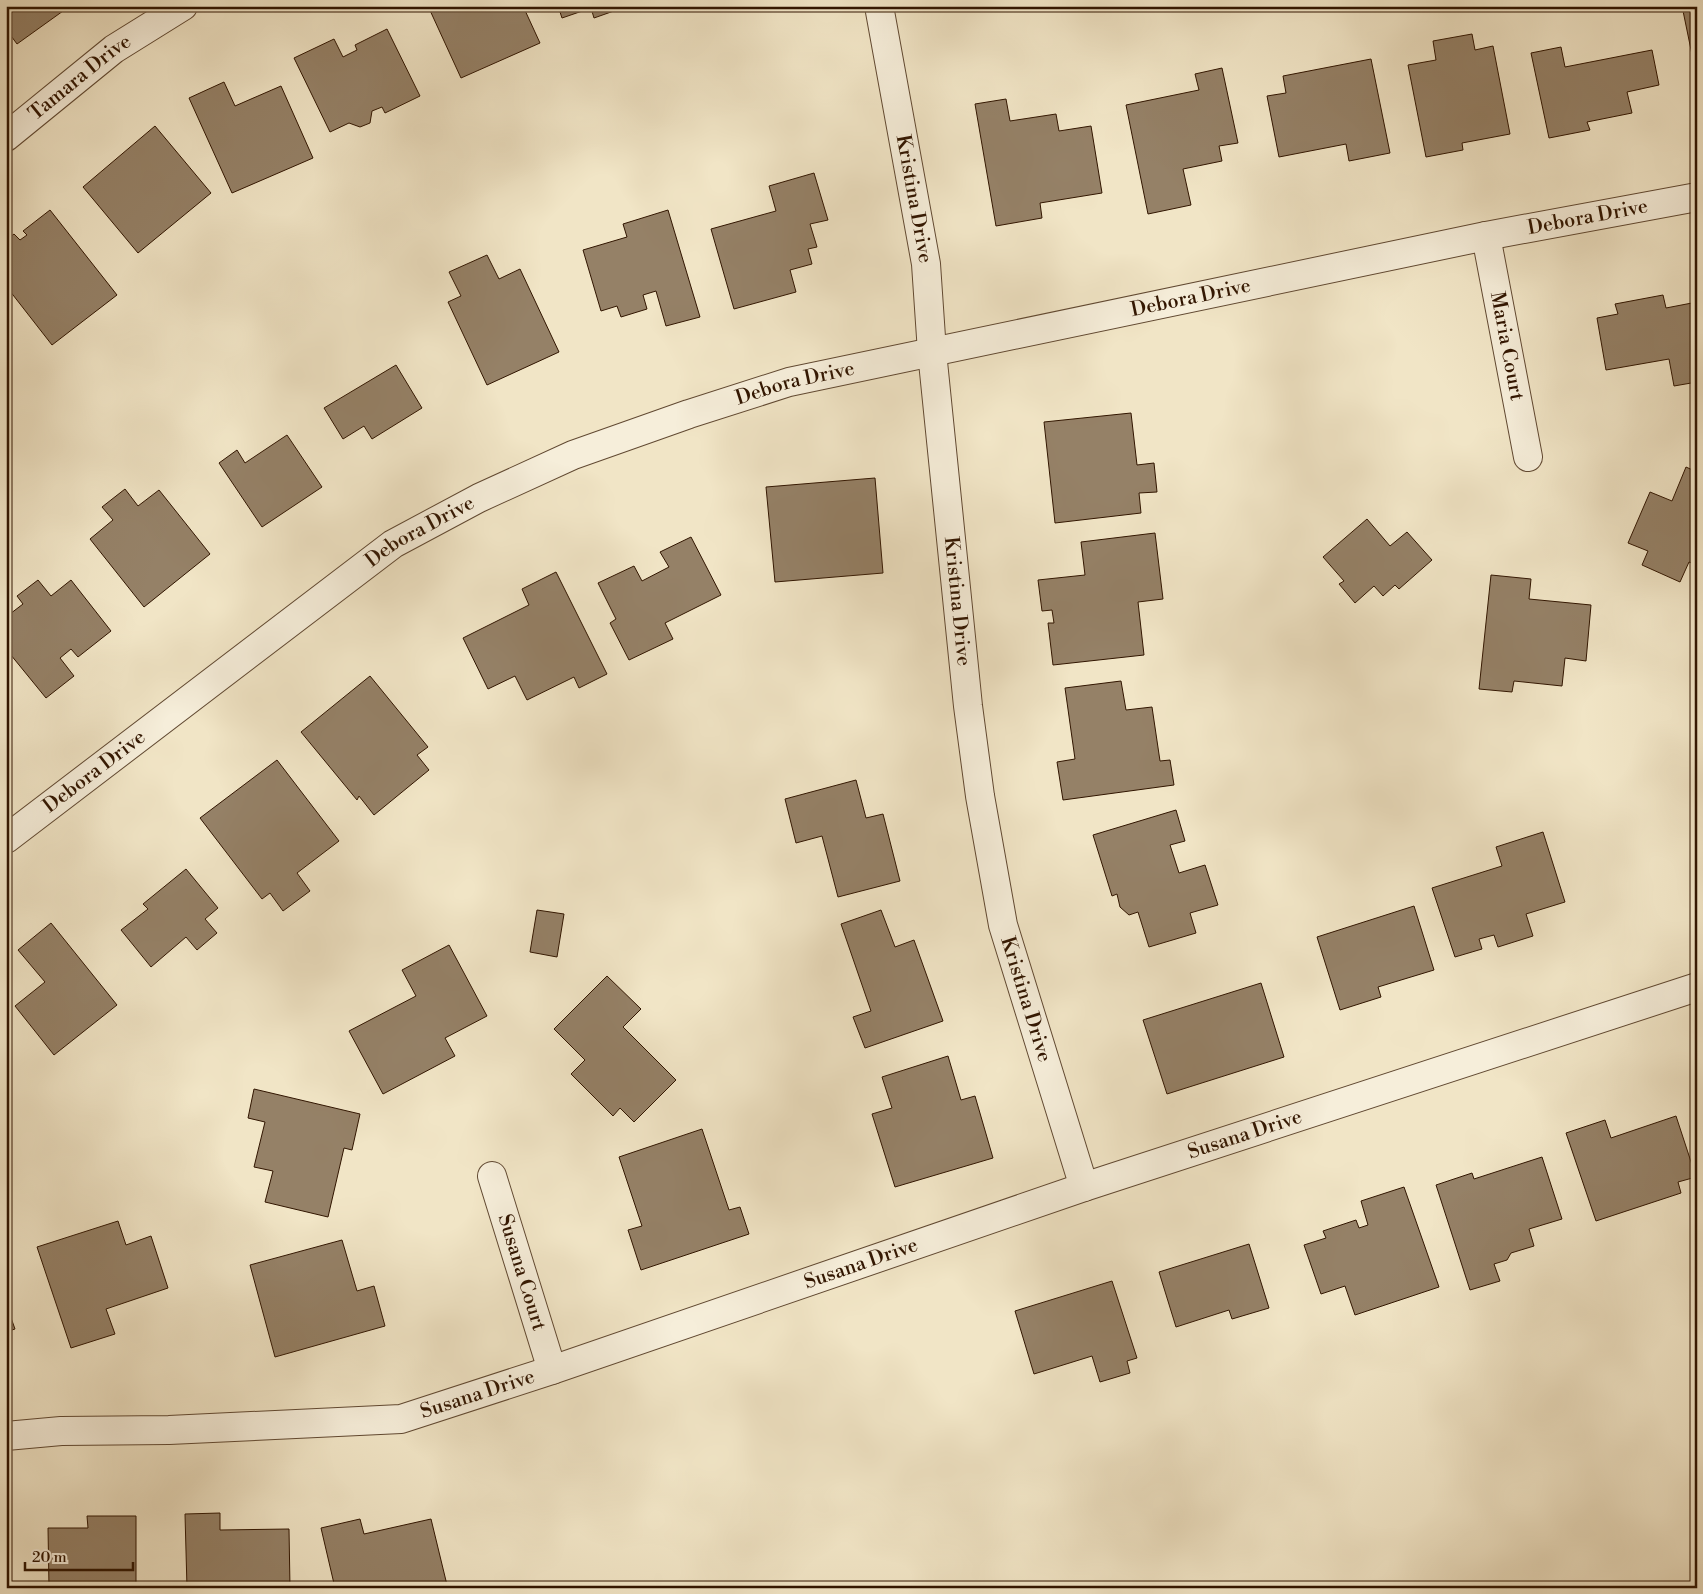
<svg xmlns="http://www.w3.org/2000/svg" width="1703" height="1594" font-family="'Libre Bodoni',serif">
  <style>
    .building { fill: #958167; stroke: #311500 }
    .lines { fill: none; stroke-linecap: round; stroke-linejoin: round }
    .minor-casing { stroke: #614932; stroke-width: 30 }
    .minor { stroke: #f6eeda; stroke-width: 28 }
    .labels { text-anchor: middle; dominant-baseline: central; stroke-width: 4; stroke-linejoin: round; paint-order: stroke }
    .street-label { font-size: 20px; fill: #311500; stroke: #f6eeda }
  </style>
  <rect width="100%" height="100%" fill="#f1e5c6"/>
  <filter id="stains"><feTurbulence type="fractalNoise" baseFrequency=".004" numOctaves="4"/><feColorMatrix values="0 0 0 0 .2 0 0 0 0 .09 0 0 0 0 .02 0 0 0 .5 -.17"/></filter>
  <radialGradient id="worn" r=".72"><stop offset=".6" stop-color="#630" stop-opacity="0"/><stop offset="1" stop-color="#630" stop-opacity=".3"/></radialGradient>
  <!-- building -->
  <g class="building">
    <path d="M 6,6 L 70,6 L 17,44 L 6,29 Z"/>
    <path d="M 428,6 L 523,6 L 540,43 L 461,78 Z"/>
    <path d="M 558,6 L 628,6 L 594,18 L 591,8 L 562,18 Z"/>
    <path d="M 1682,6 L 1697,6 L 1697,79 Z"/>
    <path d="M 387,29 L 420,96 L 385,113 L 382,107 L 372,111 L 370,123 L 360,127 L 349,123 L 330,132 L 294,58 L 334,39 L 343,57 L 357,50 L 355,45 Z"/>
    <path d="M 1472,34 L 1475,50 L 1493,46 L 1510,134 L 1462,143 L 1463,150 L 1426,157 L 1408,65 L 1436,60 L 1433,41 Z"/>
    <path d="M 1561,47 L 1565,67 L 1652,50 L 1659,85 L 1627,92 L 1632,113 L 1587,122 L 1590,130 L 1549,138 L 1531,53 Z"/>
    <path d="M 1371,59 L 1390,153 L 1349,161 L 1346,144 L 1279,157 L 1267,96 L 1286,93 L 1283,76 Z"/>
    <path d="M 1222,68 L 1238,143 L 1219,146 L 1222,161 L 1183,169 L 1191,205 L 1148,214 L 1126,105 L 1199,90 L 1195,74 Z"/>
    <path d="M 224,82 L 235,106 L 281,86 L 313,158 L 232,193 L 189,98 Z"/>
    <path d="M 1006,99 L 1010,121 L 1056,114 L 1059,131 L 1091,126 L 1102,193 L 1040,203 L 1042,218 L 996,226 L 975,104 Z"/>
    <path d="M 155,126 L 211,193 L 138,253 L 83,187 Z"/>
    <path d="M 814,173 L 828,220 L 810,224 L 817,247 L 808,249 L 812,264 L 790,270 L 796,292 L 734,309 L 711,229 L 776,211 L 769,186 Z"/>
    <path d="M 50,210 L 117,295 L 52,345 L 6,286 L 6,240 L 14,234 L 20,240 L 27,235 L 23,231 Z"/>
    <path d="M 668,210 L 700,317 L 666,326 L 656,291 L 643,295 L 647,309 L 621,317 L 617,306 L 601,311 L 583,250 L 627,237 L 623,224 Z"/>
    <path d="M 487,255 L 499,279 L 520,269 L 559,352 L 487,385 L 448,302 L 461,296 L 449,272 Z"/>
    <path d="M 1663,295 L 1666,308 L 1697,302 L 1697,382 L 1674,386 L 1669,359 L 1606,370 L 1597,318 L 1618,314 L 1615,304 Z"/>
    <path d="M 396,365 L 422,408 L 372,439 L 364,426 L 343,439 L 324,408 Z"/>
    <path d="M 1131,413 L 1137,465 L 1154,463 L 1157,492 L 1139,493 L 1141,513 L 1055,523 L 1044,422 Z"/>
    <path d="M 287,435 L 322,487 L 262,527 L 219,463 L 237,450 L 245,463 Z"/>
    <path d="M 1686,467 L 1697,472 L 1697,565 L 1689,562 L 1680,582 L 1642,565 L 1648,551 L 1628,543 L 1650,492 L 1672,501 Z"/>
    <path d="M 875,478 L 883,573 L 775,582 L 766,487 Z"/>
    <path d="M 125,489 L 138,506 L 159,490 L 210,554 L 144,607 L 90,539 L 113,520 L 102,507 Z"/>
    <path d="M 1367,519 L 1390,546 L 1407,532 L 1432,560 L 1399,589 L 1395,585 L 1383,596 L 1374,586 L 1355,603 L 1339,584 L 1344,581 L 1323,557 Z"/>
    <path d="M 1155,533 L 1163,599 L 1138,602 L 1144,655 L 1053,665 L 1048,623 L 1054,623 L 1052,610 L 1042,611 L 1038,580 L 1085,575 L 1081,542 Z"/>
    <path d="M 691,537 L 721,595 L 665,623 L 673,639 L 629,660 L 610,623 L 616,619 L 598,583 L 634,566 L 642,581 L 669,567 L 660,552 Z"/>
    <path d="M 556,572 L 607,674 L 579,688 L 574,677 L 527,700 L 515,676 L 488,689 L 463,638 L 529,605 L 522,589 Z"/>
    <path d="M 1491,575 L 1531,579 L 1529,599 L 1591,605 L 1586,661 L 1565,658 L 1562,686 L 1514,681 L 1512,692 L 1479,689 Z"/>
    <path d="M 38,580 L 51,596 L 71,580 L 111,631 L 78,657 L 71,649 L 60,658 L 74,676 L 46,698 L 6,649 L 6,617 L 23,604 L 17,596 Z"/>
    <path d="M 370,676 L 428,747 L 417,755 L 429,770 L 374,815 L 359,796 L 357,800 L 301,732 Z"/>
    <path d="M 1121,681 L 1126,710 L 1152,707 L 1160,761 L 1170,760 L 1174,785 L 1063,800 L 1057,762 L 1075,759 L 1065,688 Z"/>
    <path d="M 277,760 L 339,841 L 297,873 L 310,891 L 283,911 L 270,893 L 262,899 L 200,818 Z"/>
    <path d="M 856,780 L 866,818 L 883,814 L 900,881 L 838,897 L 822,836 L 796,843 L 785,799 Z"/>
    <path d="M 1176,810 L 1185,841 L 1170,845 L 1179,873 L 1205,865 L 1218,905 L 1190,913 L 1196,933 L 1149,947 L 1138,912 L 1129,915 L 1120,907 L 1117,894 L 1112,896 L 1093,835 Z"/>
    <path d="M 1543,832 L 1565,902 L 1526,914 L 1533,936 L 1498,947 L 1494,935 L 1479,939 L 1482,949 L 1455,957 L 1432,888 L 1502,866 L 1496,847 Z"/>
    <path d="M 186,869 L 218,908 L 205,919 L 217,933 L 197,950 L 186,937 L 151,967 L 121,930 L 148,909 L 143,904 Z"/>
    <path d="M 1414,906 L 1434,970 L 1378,987 L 1381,997 L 1340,1010 L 1317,937 Z"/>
    <path d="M 537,910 L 564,914 L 557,957 L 530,952 Z"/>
    <path d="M 881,910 L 895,947 L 914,940 L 943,1021 L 865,1048 L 853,1017 L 871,1011 L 841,924 Z"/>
    <path d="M 51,923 L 117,1005 L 54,1055 L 15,1006 L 45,982 L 18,950 Z"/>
    <path d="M 449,945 L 487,1016 L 445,1038 L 455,1056 L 383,1094 L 349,1031 L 416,996 L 402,970 Z"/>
    <path d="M 607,976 L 641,1009 L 623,1027 L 676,1080 L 634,1122 L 620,1108 L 613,1116 L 571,1074 L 585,1060 L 554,1029 Z"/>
    <path d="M 1261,983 L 1284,1057 L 1167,1094 L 1143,1020 Z"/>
    <path d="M 948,1056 L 961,1100 L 975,1096 L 993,1158 L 895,1187 L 872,1114 L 892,1108 L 882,1077 Z"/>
    <path d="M 254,1089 L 360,1114 L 352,1150 L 344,1148 L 328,1217 L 265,1202 L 273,1171 L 254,1167 L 265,1122 L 248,1118 Z"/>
    <path d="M 1676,1116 L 1696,1177 L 1678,1182 L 1681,1193 L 1596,1221 L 1566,1133 L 1605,1120 L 1611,1138 Z"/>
    <path d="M 702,1129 L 729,1210 L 740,1207 L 749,1234 L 641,1270 L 628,1230 L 642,1226 L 619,1157 Z"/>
    <path d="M 1542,1157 L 1562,1219 L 1529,1229 L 1534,1246 L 1511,1253 L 1507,1260 L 1494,1264 L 1500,1281 L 1470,1290 L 1436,1185 L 1472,1173 L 1474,1179 Z"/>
    <path d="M 1404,1187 L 1439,1287 L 1355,1315 L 1345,1286 L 1321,1294 L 1304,1245 L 1326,1238 L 1323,1231 L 1356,1220 L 1359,1228 L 1368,1225 L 1361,1201 Z"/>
    <path d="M 118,1221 L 126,1245 L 151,1236 L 168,1288 L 106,1309 L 115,1334 L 71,1348 L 37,1247 Z"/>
    <path d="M 342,1240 L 357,1291 L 374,1286 L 385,1326 L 275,1357 L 250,1265 Z"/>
    <path d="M 1249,1244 L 1269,1308 L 1232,1319 L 1229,1310 L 1176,1327 L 1159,1272 Z"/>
    <path d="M 1112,1281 L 1137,1358 L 1127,1361 L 1130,1373 L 1100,1382 L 1092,1356 L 1034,1374 L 1015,1311 Z"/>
    <path d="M 6,1304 L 15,1329 L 6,1332 Z"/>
    <path d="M 220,1513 L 220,1530 L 289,1529 L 290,1588 L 187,1588 L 185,1514 Z"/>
    <path d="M 87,1516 L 136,1516 L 136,1588 L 49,1588 L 48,1528 L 88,1528 Z"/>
    <path d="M 360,1519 L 364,1534 L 431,1519 L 447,1585 L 433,1588 L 335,1588 L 321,1528 Z"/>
  </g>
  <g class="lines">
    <!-- minor casing -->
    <g class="minor-casing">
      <g id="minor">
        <path id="s1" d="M 879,6 L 926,264 L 932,352 L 968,706 L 980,796 L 1003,925 L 1084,1187"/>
        <path id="s2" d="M 6,137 L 114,49 L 183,6"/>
        <path id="s3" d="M 1486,236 L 1528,457"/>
        <path id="s4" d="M 6,839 L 393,544 L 479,498 L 573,455 L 689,414 L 789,382 L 1486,236 L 1697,197"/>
        <path id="s5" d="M 492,1176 L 552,1370"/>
        <path id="s6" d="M 6,1436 L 61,1431 L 169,1430 L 401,1419 L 552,1370 L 1084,1187 L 1697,987"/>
      </g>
    </g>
    <!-- minor -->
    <use href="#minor" class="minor"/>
  </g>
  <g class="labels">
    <!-- street labels -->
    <g class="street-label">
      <text stroke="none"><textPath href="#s2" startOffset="95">Tamara Drive</textPath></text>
      <text stroke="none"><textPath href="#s1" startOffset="196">Kristina Drive</textPath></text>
      <text stroke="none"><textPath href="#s4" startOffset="1731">Debora Drive</textPath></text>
      <text stroke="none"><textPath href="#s4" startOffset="1326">Debora Drive</textPath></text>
      <text stroke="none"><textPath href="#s3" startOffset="112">Maria Court</textPath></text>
      <text stroke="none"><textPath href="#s4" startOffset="921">Debora Drive</textPath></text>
      <text stroke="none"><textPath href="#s4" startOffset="516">Debora Drive</textPath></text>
      <text stroke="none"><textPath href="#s1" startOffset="601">Kristina Drive</textPath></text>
      <text stroke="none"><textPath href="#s4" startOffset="111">Debora Drive</textPath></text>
      <text stroke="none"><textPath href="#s1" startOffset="1006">Kristina Drive</textPath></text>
      <text stroke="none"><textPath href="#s6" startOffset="1286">Susana Drive</textPath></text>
      <text stroke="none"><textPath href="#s6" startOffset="881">Susana Drive</textPath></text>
      <text stroke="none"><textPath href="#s5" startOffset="101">Susana Court</textPath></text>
      <text stroke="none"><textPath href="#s6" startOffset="476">Susana Drive</textPath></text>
    </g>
  </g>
  <!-- margin -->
  <rect width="1703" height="1594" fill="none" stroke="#f1e5c6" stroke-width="25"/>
  <rect x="8" y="8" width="1688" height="1579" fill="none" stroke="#311500" stroke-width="2.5"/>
  <rect x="12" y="12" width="1678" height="1569" fill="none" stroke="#311500"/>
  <!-- scale -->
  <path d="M25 1562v8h108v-8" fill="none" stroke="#311500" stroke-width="2.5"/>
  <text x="32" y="1562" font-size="15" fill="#311500" stroke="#f6eeda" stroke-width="4" paint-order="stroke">20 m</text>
  <rect width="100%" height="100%" filter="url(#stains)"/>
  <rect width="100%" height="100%" fill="url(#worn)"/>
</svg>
